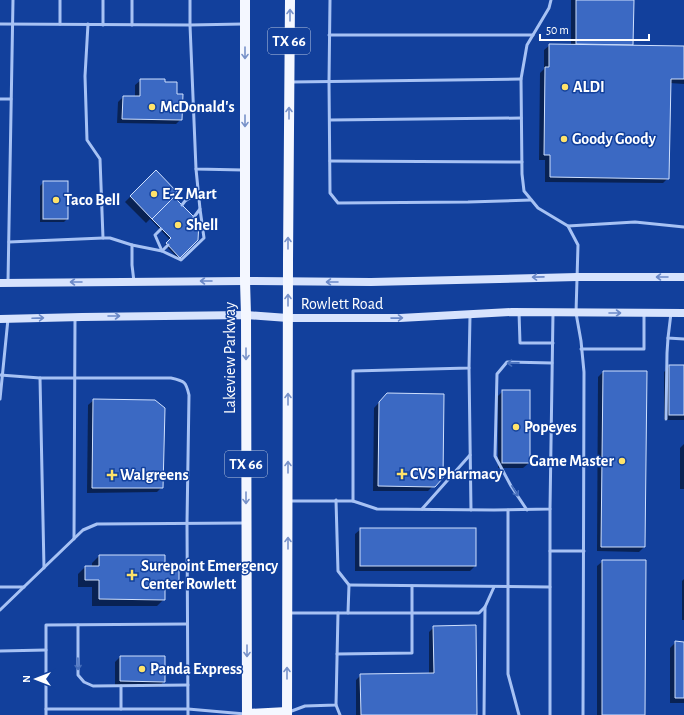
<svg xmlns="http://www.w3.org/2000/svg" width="684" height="715" font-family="'Alegreya Sans',sans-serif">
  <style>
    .shadow { fill: #0007 }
    .building { fill: #3b69c3; stroke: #cfe0fe }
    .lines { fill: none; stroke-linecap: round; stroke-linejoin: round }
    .service { stroke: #a7c2f4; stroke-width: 3 }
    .secondary { stroke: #d7e3fd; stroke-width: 8 }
    .primary { stroke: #f4f7ff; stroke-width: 10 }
    .oneway { stroke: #7892c9 }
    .oneway2 { stroke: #6b89c8 }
    .oneway3 { stroke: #466ebb }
    .poi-dot { fill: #ffe36a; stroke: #12409c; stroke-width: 1.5 }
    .labels { text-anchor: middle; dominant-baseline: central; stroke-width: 3; stroke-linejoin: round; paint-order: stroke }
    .shield { fill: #12409c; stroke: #b8c6e1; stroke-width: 1 }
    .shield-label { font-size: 15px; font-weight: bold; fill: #fff }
    .poi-label { font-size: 16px; font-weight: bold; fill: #fff; stroke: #12409c; text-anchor: start }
    .street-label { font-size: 16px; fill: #fff; stroke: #12409c }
  </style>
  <rect width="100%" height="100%" fill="#12409c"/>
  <!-- shadow -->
  <g class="shadow">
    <path d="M 571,0 L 633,0 L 632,46 L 684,47 L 684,84 L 670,83 L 668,178 L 663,183 L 545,182 L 545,160 L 539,160 L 540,73 L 544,69 L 544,50 L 550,45 L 571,45 Z"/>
    <path d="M 141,80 L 176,95 L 181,119 L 176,124 L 117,123 L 118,102 L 123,97 L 135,97 L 135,85 Z"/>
    <path d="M 156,171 L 173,197 L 197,240 L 178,258 L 165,245 L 170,240 L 150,219 L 146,223 L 125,202 Z"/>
    <path d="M 44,182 L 67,219 L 64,222 L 40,222 L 40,186 Z"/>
    <path d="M 670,366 L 684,366 L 684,420 L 664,420 L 664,372 Z"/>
    <path d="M 603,372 L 644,547 L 639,552 L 597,551 L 598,377 Z"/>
    <path d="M 503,391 L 529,463 L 523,468 L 498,468 L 498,396 Z"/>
    <path d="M 387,394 L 442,477 L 428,491 L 373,491 L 374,408 Z"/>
    <path d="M 94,400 L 162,487 L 157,492 L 87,493 L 88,405 Z"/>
    <path d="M 684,444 L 684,489 L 680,489 L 680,448 Z"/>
    <path d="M 361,529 L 475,566 L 470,571 L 355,571 L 355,534 Z"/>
    <path d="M 99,556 L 164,571 L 178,583 L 171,590 L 164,590 L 164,599 L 157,606 L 92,606 L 92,587 L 78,587 L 78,574 L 85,567 L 92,567 L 92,563 Z"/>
    <path d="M 603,561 L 644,715 L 597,715 L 597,566 Z"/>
    <path d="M 684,579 L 684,620 L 682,620 L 682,581 Z"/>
    <path d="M 434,627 L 476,715 L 356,715 L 356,680 L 361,675 L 429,674 L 429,632 Z"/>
    <path d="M 676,642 L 684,643 L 684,703 L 670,703 L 670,648 Z"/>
    <path d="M 120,657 L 164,681 L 159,687 L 115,686 L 115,662 Z"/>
  </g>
  <!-- building -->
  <g class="building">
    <path d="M 576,0 L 634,0 L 633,45 L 576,44 Z"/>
    <path d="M 549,44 L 684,46 L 684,79 L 671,79 L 669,179 L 550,177 L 550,155 L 544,155 L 545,67 L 549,67 Z"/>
    <path d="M 140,79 L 165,79 L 165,82 L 177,82 L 177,94 L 183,94 L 182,120 L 122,119 L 123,96 L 140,96 Z"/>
    <path d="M 156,170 L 178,193 L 152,219 L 130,196 Z"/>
    <rect x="43" y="181" width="25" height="38"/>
    <path d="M 174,197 L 199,222 L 198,240 L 180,258 L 166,243 L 171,238 L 152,219 Z"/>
    <rect x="669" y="365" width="15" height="50"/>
    <path d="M 603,371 L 647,371 L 645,547 L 601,547 Z"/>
    <rect x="502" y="390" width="28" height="73"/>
    <path d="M 387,393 L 444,394 L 443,478 L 435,487 L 378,486 L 379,402 Z"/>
    <path d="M 93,399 L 155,400 L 165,408 L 163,488 L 92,488 Z"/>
    <rect x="360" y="528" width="116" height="38"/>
    <path d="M 99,555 L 165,555 L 165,570 L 179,570 L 179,583 L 165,583 L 165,600 L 99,599 L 99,580 L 85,580 L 85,566 L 99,566 Z"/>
    <path d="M 602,560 L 646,560 L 645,715 L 602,715 Z"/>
    <path d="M 476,625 L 477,715 L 361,715 L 360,674 L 434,673 L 433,626 Z"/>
    <path d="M 675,641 L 684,642 L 684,698 L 675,698 Z"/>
    <path d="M 120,656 L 165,656 L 165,682 L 120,681 Z"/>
  </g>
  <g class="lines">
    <!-- service -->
    <g class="service">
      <path d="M 103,0 L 103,25"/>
      <path d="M 190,0 L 190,25 L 196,169 L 243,170"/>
      <path d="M 330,0 L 329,82 L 330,193 L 338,203 L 468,202 L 531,200"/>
      <path d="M 551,0 L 549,8 L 527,45 L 521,79 L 522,174 L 524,191 L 538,208 L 568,226 L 578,245 L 576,313 L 581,341 L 584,372 L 583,715"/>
      <path d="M 0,24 L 190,25 L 243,24"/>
      <path d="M 60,24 L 60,0"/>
      <path d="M 88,24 L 85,76 L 87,140 L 100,159 L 103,238 L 110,238 L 132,245 L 132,265 L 134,282"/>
      <path d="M 132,25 L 132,0"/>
      <path d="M 329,35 L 533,35"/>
      <path d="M 291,82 L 521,79"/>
      <path d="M 0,99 L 11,99"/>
      <path d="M 330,120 L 521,118"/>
      <path d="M 330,161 L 522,162"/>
      <path d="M 182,205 L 185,201 L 198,193"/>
      <path d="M 194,217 L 200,209 L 196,169"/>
      <path d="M 568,226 L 635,222 L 684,227"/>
      <path d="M 161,229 L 155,235 L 162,251 L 181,260 L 204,238 L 200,209"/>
      <path d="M 9,242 L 103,238"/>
      <path d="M 132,245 L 162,251 L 168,245"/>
      <path d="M 8,282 L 13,0"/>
      <path d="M 519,312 L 520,343 L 553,343"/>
      <path d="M 671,313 L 668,338 L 684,339"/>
      <path d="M 581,349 L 644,349 L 644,313"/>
      <path d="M 469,368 L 471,510"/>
      <path d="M 0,375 L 40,378 L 171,378 C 185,381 186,382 189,395 L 187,523 L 188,715"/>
      <path d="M 40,378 L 44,568"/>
      <path d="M 0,399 L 8,319"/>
      <path d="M 666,419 L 667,353 L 668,338"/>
      <path d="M 336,500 L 338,571 L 349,585 L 348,613"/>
      <path d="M 290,501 L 353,501 L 377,509 L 494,510 L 550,509 L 553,313"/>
      <path d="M 353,501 L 353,371 L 469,368 L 470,316"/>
      <path d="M 422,509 L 470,455"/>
      <path d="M 508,510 L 508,674 L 519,715"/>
      <path d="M 527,510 L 511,486 L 495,456 L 497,374 L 507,362 L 552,363"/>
      <path d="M 74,539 L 75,319"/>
      <path d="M 550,551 L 584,551"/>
      <path d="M 349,585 L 550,587"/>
      <path d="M 0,587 L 24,587"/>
      <path d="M 0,610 L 83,530 L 97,524 L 245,523"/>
      <path d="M 338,613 L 479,613 L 485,607 L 494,587"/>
      <path d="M 78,625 L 78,675 L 84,682 L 93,686 L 188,685"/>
      <path d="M 0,651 L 46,650"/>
      <path d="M 337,654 L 412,653 L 412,586"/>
      <path d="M 121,686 L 121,709"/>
      <path d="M 336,705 L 340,715"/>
      <path d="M 46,709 L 188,709 L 245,714"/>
      <path d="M 289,712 L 305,706 L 336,705 L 338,613 L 289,613"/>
      <path d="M 46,715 L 46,625 L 187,624"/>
      <path d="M 484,715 L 485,607"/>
      <path d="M 550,715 L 550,509"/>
    </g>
    <!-- secondary -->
    <g class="secondary">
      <path d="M 0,283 L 245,281 L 371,282 L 577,277 L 684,277"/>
      <path d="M 0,319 L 82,317 L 246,315 L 288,318 L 400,318 L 512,312 L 684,313"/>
    </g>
    <!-- primary -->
    <g class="primary">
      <path d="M 245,0 L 245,281 L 246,315 L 247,715"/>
      <path d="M 247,714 L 287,712"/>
      <path d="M 287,715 L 288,261 L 290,0"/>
    </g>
  </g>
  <!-- one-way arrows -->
  <defs><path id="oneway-shaft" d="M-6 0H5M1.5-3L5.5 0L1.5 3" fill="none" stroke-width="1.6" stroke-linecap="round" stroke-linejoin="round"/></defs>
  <g class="oneway">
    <use href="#oneway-shaft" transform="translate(290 15) rotate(-90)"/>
    <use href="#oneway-shaft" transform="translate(245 53) rotate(90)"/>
    <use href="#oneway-shaft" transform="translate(289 113) rotate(-90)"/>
    <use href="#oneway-shaft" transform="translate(245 121) rotate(90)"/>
    <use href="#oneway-shaft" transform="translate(288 243) rotate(-90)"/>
    <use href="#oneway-shaft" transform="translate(288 300) rotate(-90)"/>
    <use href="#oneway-shaft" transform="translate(246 354) rotate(90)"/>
    <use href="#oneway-shaft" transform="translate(288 399) rotate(-90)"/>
    <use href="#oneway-shaft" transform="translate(288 467) rotate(-90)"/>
    <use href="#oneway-shaft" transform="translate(246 498) rotate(90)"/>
    <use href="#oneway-shaft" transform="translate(288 543) rotate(-90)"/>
    <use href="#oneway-shaft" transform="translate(247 651) rotate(90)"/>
    <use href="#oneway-shaft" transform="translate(287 673) rotate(-90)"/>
  </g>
  <g class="oneway2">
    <use href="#oneway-shaft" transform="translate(538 277) rotate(179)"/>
    <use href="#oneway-shaft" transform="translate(662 277) rotate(180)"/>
    <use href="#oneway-shaft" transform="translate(206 281) rotate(180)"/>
    <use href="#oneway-shaft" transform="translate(76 282) rotate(180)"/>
    <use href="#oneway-shaft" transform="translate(332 282) rotate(180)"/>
    <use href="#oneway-shaft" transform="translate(615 313)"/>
    <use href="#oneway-shaft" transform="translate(114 316)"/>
    <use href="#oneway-shaft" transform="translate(38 318) rotate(-2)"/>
    <use href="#oneway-shaft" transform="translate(397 318) rotate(-1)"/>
  </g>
  <g class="oneway3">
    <use href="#oneway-shaft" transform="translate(513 363) rotate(179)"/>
    <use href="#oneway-shaft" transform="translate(515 491) rotate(58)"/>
    <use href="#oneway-shaft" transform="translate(78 664) rotate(89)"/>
  </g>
  <!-- markers -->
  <g class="poi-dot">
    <circle cx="565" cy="87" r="4"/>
    <circle cx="152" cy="107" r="4"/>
    <circle cx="564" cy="139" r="4"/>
    <circle cx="154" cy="194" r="4"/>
    <circle cx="56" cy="200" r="4"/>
    <circle cx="178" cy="225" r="4"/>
    <circle cx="516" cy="427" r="4"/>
    <circle cx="622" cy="461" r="4"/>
    <path d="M400 468h4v4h4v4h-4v4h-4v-4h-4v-4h4z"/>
    <path d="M110 469h4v4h4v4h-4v4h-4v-4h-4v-4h4z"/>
    <path d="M130 569h4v4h4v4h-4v4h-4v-4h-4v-4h4z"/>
    <circle cx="142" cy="669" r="4"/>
  </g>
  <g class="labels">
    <!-- shield labels -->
    <g class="shield">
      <rect x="268" y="28" width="42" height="26" rx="3"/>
      <rect x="225" y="451" width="42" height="26" rx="3"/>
    </g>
    <g class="shield-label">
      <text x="289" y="41">TX 66</text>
      <text x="246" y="464">TX 66</text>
    </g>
    <!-- poi labels -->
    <g class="poi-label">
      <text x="573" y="87">ALDI</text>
      <text x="160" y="107">McDonald's</text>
      <text x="572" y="139">Goody Goody</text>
      <text x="162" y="194">E-Z Mart</text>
      <text x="64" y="200">Taco Bell</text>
      <text x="186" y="225">Shell</text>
      <text x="524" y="427">Popeyes</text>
      <text x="614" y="461" text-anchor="end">Game Master</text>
      <text x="410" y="474">CVS Pharmacy</text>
      <text x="120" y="475">Walgreens</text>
      <text x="141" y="566">Surepoint Emergency<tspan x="141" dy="18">Center Rowlett</tspan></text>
      <text x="150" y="669">Panda Express</text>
    </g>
    <!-- street labels -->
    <g class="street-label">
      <text x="342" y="304">Rowlett Road</text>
      <text transform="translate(230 358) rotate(-90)">Lakeview Parkway</text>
    </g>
  </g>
  <!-- north arrow -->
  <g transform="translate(36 679) rotate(270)" stroke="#12409c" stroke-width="3" paint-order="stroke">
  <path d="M0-3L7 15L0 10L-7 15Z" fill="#ffffff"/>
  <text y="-6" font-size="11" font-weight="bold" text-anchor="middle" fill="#ffffff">N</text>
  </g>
  <!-- scale -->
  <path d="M540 34v6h109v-6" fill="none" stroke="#ffffff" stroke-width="2"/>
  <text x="546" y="34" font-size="12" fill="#ffffff" stroke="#12409c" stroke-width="3" paint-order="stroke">50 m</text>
</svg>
